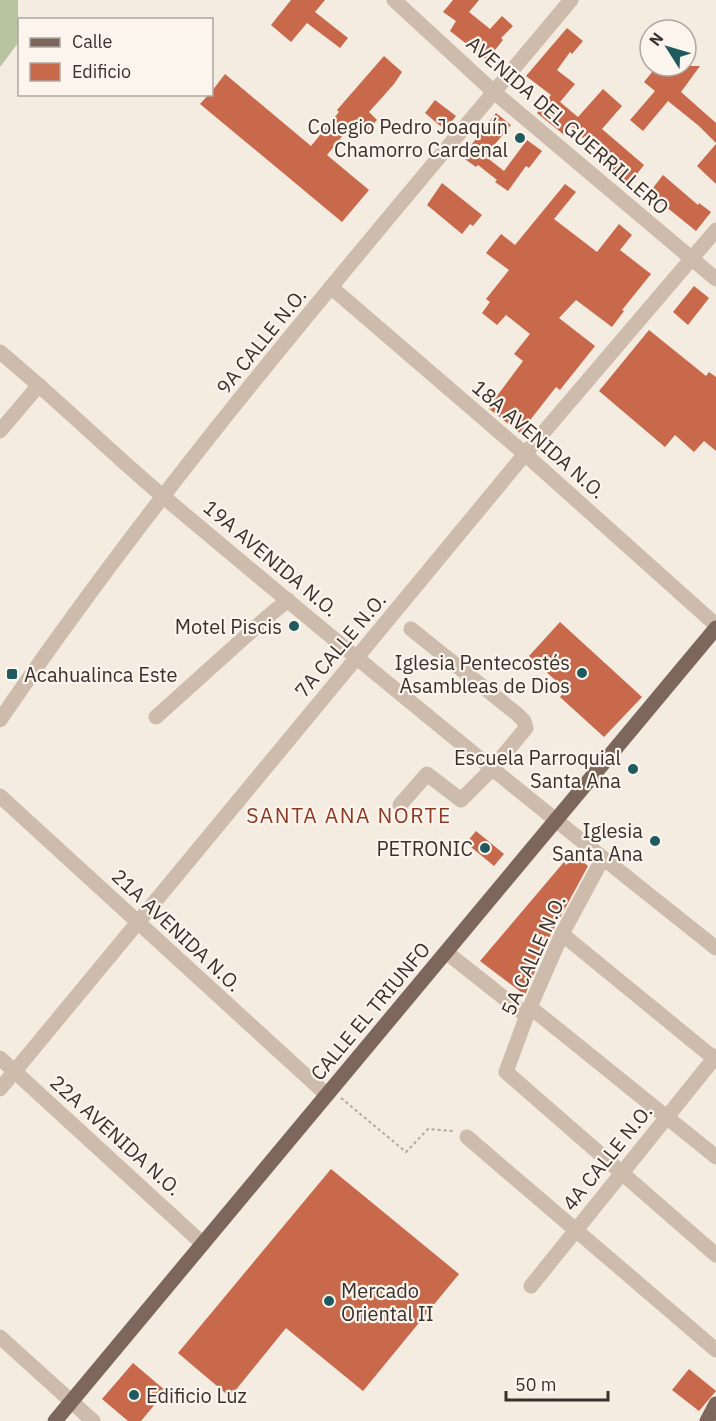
<svg xmlns="http://www.w3.org/2000/svg" width="716" height="1421" font-family="'IBM Plex Sans',sans-serif">
  <style>
    .green { fill: #b8c4a0 }
    .building { fill: #c8694b }
    .lines { fill: none; stroke-linecap: round; stroke-linejoin: round }
    .path { stroke: #b9a596; stroke-width: 2; stroke-dasharray: 3 3; stroke-linecap: butt }
    .minor { stroke: #cdbbac; stroke-width: 15 }
    .major { stroke: #7d675c; stroke-width: 15 }
    .poi-dot { fill: #1f5a5e; stroke: #fbf5ee; stroke-width: 2 }
    .labels { text-anchor: middle; dominant-baseline: central; stroke-width: 4.5; stroke-linejoin: round; paint-order: stroke }
    .street-label { font-size: 20px; fill: #3b302b; stroke: #fbf5ee }
    .poi-label { font-size: 20px; fill: #3b302b; stroke: #fbf5ee; text-anchor: end }
    .neighbourhood-label { font-size: 21px; letter-spacing: 1.5px; fill: #8c3b22; stroke: #fbf5ee }
  </style>
  <rect width="100%" height="100%" fill="#f4ebe1"/>
  <!-- green -->
  <path class="green" d="M 0,0 L 18,0 L 18,43 L 0,67 Z"/>
  <!-- building -->
  <g class="building">
    <path d="M 291,0 L 325,0 L 315,12 L 348,38 L 340,48 L 307,23 L 291,42 L 271,25 Z"/>
    <path d="M 453,0 L 479,0 L 469,12 L 490,29 L 502,16 L 513,26 L 501,38 L 503,40 L 487,60 L 450,31 L 456,21 L 443,12 Z"/>
    <path d="M 567,28 L 583,41 L 572,54 L 570,52 L 557,70 L 575,84 L 560,102 L 578,117 L 603,89 L 622,106 L 602,129 L 644,165 L 628,185 L 597,158 L 603,150 L 585,136 L 583,138 L 569,126 L 563,134 L 537,113 L 551,95 L 526,76 Z"/>
    <path d="M 384,56 L 402,72 L 394,84 L 369,112 L 377,120 L 364,134 L 352,124 L 327,155 L 369,190 L 342,222 L 200,104 L 209,94 L 212,94 L 212,91 L 225,74 L 311,146 L 339,112 L 337,110 Z"/>
    <path d="M 657,66 L 700,66 L 681,92 L 716,123 L 716,143 L 699,126 L 668,101 L 643,131 L 630,120 L 655,91 L 644,82 Z"/>
    <path d="M 435,100 L 456,116 L 445,130 L 425,113 Z"/>
    <path d="M 496,113 L 511,125 L 485,156 L 504,171 L 527,140 L 542,151 L 529,168 L 526,166 L 508,191 L 495,182 L 497,180 L 478,165 L 476,167 L 462,157 Z"/>
    <path d="M 716,144 L 716,184 L 697,166 Z"/>
    <path d="M 663,175 L 698,205 L 699,203 L 711,212 L 696,231 L 649,193 Z"/>
    <path d="M 442,183 L 482,215 L 473,226 L 470,224 L 462,234 L 427,205 Z"/>
    <path d="M 565,184 L 576,192 L 554,219 L 597,252 L 619,224 L 632,235 L 620,250 L 651,274 L 622,310 L 624,311 L 612,327 L 576,300 L 559,318 L 595,346 L 560,390 L 556,387 L 520,433 L 488,408 L 523,361 L 514,354 L 530,334 L 506,315 L 497,325 L 482,313 L 490,302 L 486,299 L 509,270 L 486,253 L 501,234 L 515,245 Z"/>
    <path d="M 694,286 L 709,298 L 688,325 L 673,312 Z"/>
    <path d="M 649,330 L 706,376 L 709,372 L 716,377 L 716,451 L 704,441 L 694,452 L 675,435 L 665,447 L 599,391 Z"/>
    <path d="M 560,622 L 642,697 L 604,737 L 560,697 L 566,690 L 529,656 Z"/>
    <path d="M 476,831 L 504,854 L 494,866 L 466,843 Z"/>
    <path d="M 576,856 L 588,866 L 550,936 L 525,995 L 480,961 L 564,862 L 566,865 Z"/>
    <path d="M 331,1169 L 459,1274 L 363,1391 L 286,1328 L 230,1397 L 178,1353 Z"/>
    <path d="M 133,1363 L 166,1391 L 141,1421 L 128,1421 L 102,1399 Z"/>
    <path d="M 689,1369 L 716,1391 L 699,1411 L 672,1390 Z"/>
  </g>
  <g class="lines">
    <!-- path -->
    <path class="path" d="M 341,1098 L 406,1152 L 428,1129 L 453,1131"/>
    <!-- minor -->
    <g class="minor">
      <path d="M 394,0 L 494,92 L 716,279"/>
      <path d="M 332,288 L 525,454 L 716,625"/>
      <path d="M 0,352 C 57,399 109,451 165,498 C 347,651 530,801 716,948"/>
      <path d="M 0,431 L 39,385"/>
      <path d="M 156,717 L 266,618 L 288,600"/>
      <path d="M 0,720 C 172,467 375,235 571,0"/>
      <path d="M 0,796 L 327,1095"/>
      <path d="M 400,805 L 427,774 L 461,800 L 492,769 L 526,728 L 524,721 L 517,714 L 411,629"/>
      <path d="M 603,858 L 562,934 L 530,1007 L 506,1072 L 716,1255"/>
      <path d="M 562,934 L 716,1060"/>
      <path d="M 446,952 L 527,1016"/>
      <path d="M 530,1007 L 716,1157"/>
      <path d="M 0,1058 L 203,1244"/>
      <path d="M 0,1089 L 525,454 L 716,230"/>
      <path d="M 467,1137 L 716,1350"/>
      <path d="M 531,1286 L 716,1056"/>
      <path d="M 0,1337 L 93,1421"/>
    </g>
    <!-- major -->
    <g class="major">
      <path d="M 55,1421 L 716,628"/>
      <path d="M 707,1421 L 716,1404"/>
    </g>
  </g>
  <!-- markers -->
  <g class="poi-dot">
    <circle cx="520" cy="138" r="6"/>
    <circle cx="294" cy="626" r="6"/>
    <circle cx="582" cy="673" r="6"/>
    <rect x="6" y="668" width="12" height="12" rx="3"/>
    <circle cx="633" cy="769" r="6"/>
    <circle cx="655" cy="841" r="6"/>
    <circle cx="485" cy="848" r="6"/>
    <circle cx="329" cy="1301" r="6"/>
    <circle cx="134" cy="1395" r="6"/>
  </g>
  <g class="labels">
    <!-- street labels -->
    <g class="street-label">
      <text transform="translate(568 125) rotate(41)">AVENIDA DEL GUERRILLERO</text>
      <text transform="translate(261 341) rotate(-51)">9A CALLE N.O.</text>
      <text transform="translate(539 439) rotate(41)">18A AVENIDA N.O.</text>
      <text transform="translate(271 558) rotate(40)">19A AVENIDA N.O.</text>
      <text transform="translate(340 645) rotate(-50)">7A CALLE N.O.</text>
      <text transform="translate(177 930) rotate(43)">21A AVENIDA N.O.</text>
      <text transform="translate(533 955) rotate(-66)">5A CALLE N.O.</text>
      <text transform="translate(370 1011) rotate(-50)">CALLE EL TRIUNFO</text>
      <text transform="translate(116 1135) rotate(42)">22A AVENIDA N.O.</text>
      <text transform="translate(607 1157) rotate(-51)">4A CALLE N.O.</text>
    </g>
    <!-- poi labels -->
    <g class="poi-label">
      <text x="508" y="126">Colegio Pedro Joaquín<tspan x="508" dy="23">Chamorro Cardenal</tspan></text>
      <text x="282" y="626">Motel Piscis</text>
      <text x="570" y="662">Iglesia Pentecostés<tspan x="570" dy="23">Asambleas de Dios</tspan></text>
      <text x="24" y="674" text-anchor="start">Acahualinca Este</text>
      <text x="621" y="757">Escuela Parroquial<tspan x="621" dy="23">Santa Ana</tspan></text>
      <text x="643" y="830">Iglesia<tspan x="643" dy="23">Santa Ana</tspan></text>
      <text x="473" y="848">PETRONIC</text>
      <text x="341" y="1290" text-anchor="start">Mercado<tspan x="341" dy="23">Oriental II</tspan></text>
      <text x="146" y="1395" text-anchor="start">Edificio Luz</text>
    </g>
    <!-- neighbourhood labels -->
    <g class="neighbourhood-label">
      <text x="349" y="815">SANTA ANA NORTE</text>
    </g>
  </g>
  <!-- legend -->
  <rect x="18" y="18" width="195" height="78" fill="#fbf5ee" stroke="#aea6a0" stroke-width="1.5"/>
  <rect x="30" y="38" width="30" height="9" fill="#7d675c" stroke="#aea6a0" stroke-width="1.5"/>
  <text x="72" y="48" font-size="18" fill="#3b302b">Calle</text>
  <rect x="30" y="63" width="30" height="18" fill="#c8694b" stroke="#aea6a0" stroke-width="1.5"/>
  <text x="72" y="78" font-size="18" fill="#3b302b">Edificio</text>
  <!-- north arrow -->
  <g transform="translate(668 48) rotate(307)"><circle r="28" fill="#fbf5ee" stroke="#aea6a0" stroke-width="1.5"/>
  <path d="M0-4.5L10 22L0 15L-10 22Z" fill="#1f5a5e"/>
  <text y="-9" font-size="16" font-weight="bold" text-anchor="middle" fill="#3b302b">N</text>
  </g>
  <!-- scale -->
  <path d="M506 1391v9h102v-9" fill="none" stroke="#3b302b" stroke-width="3"/>
  <text x="515" y="1391" font-size="18" fill="#3b302b" stroke="#fbf5ee" stroke-width="4.5" paint-order="stroke">50 m</text>
</svg>
